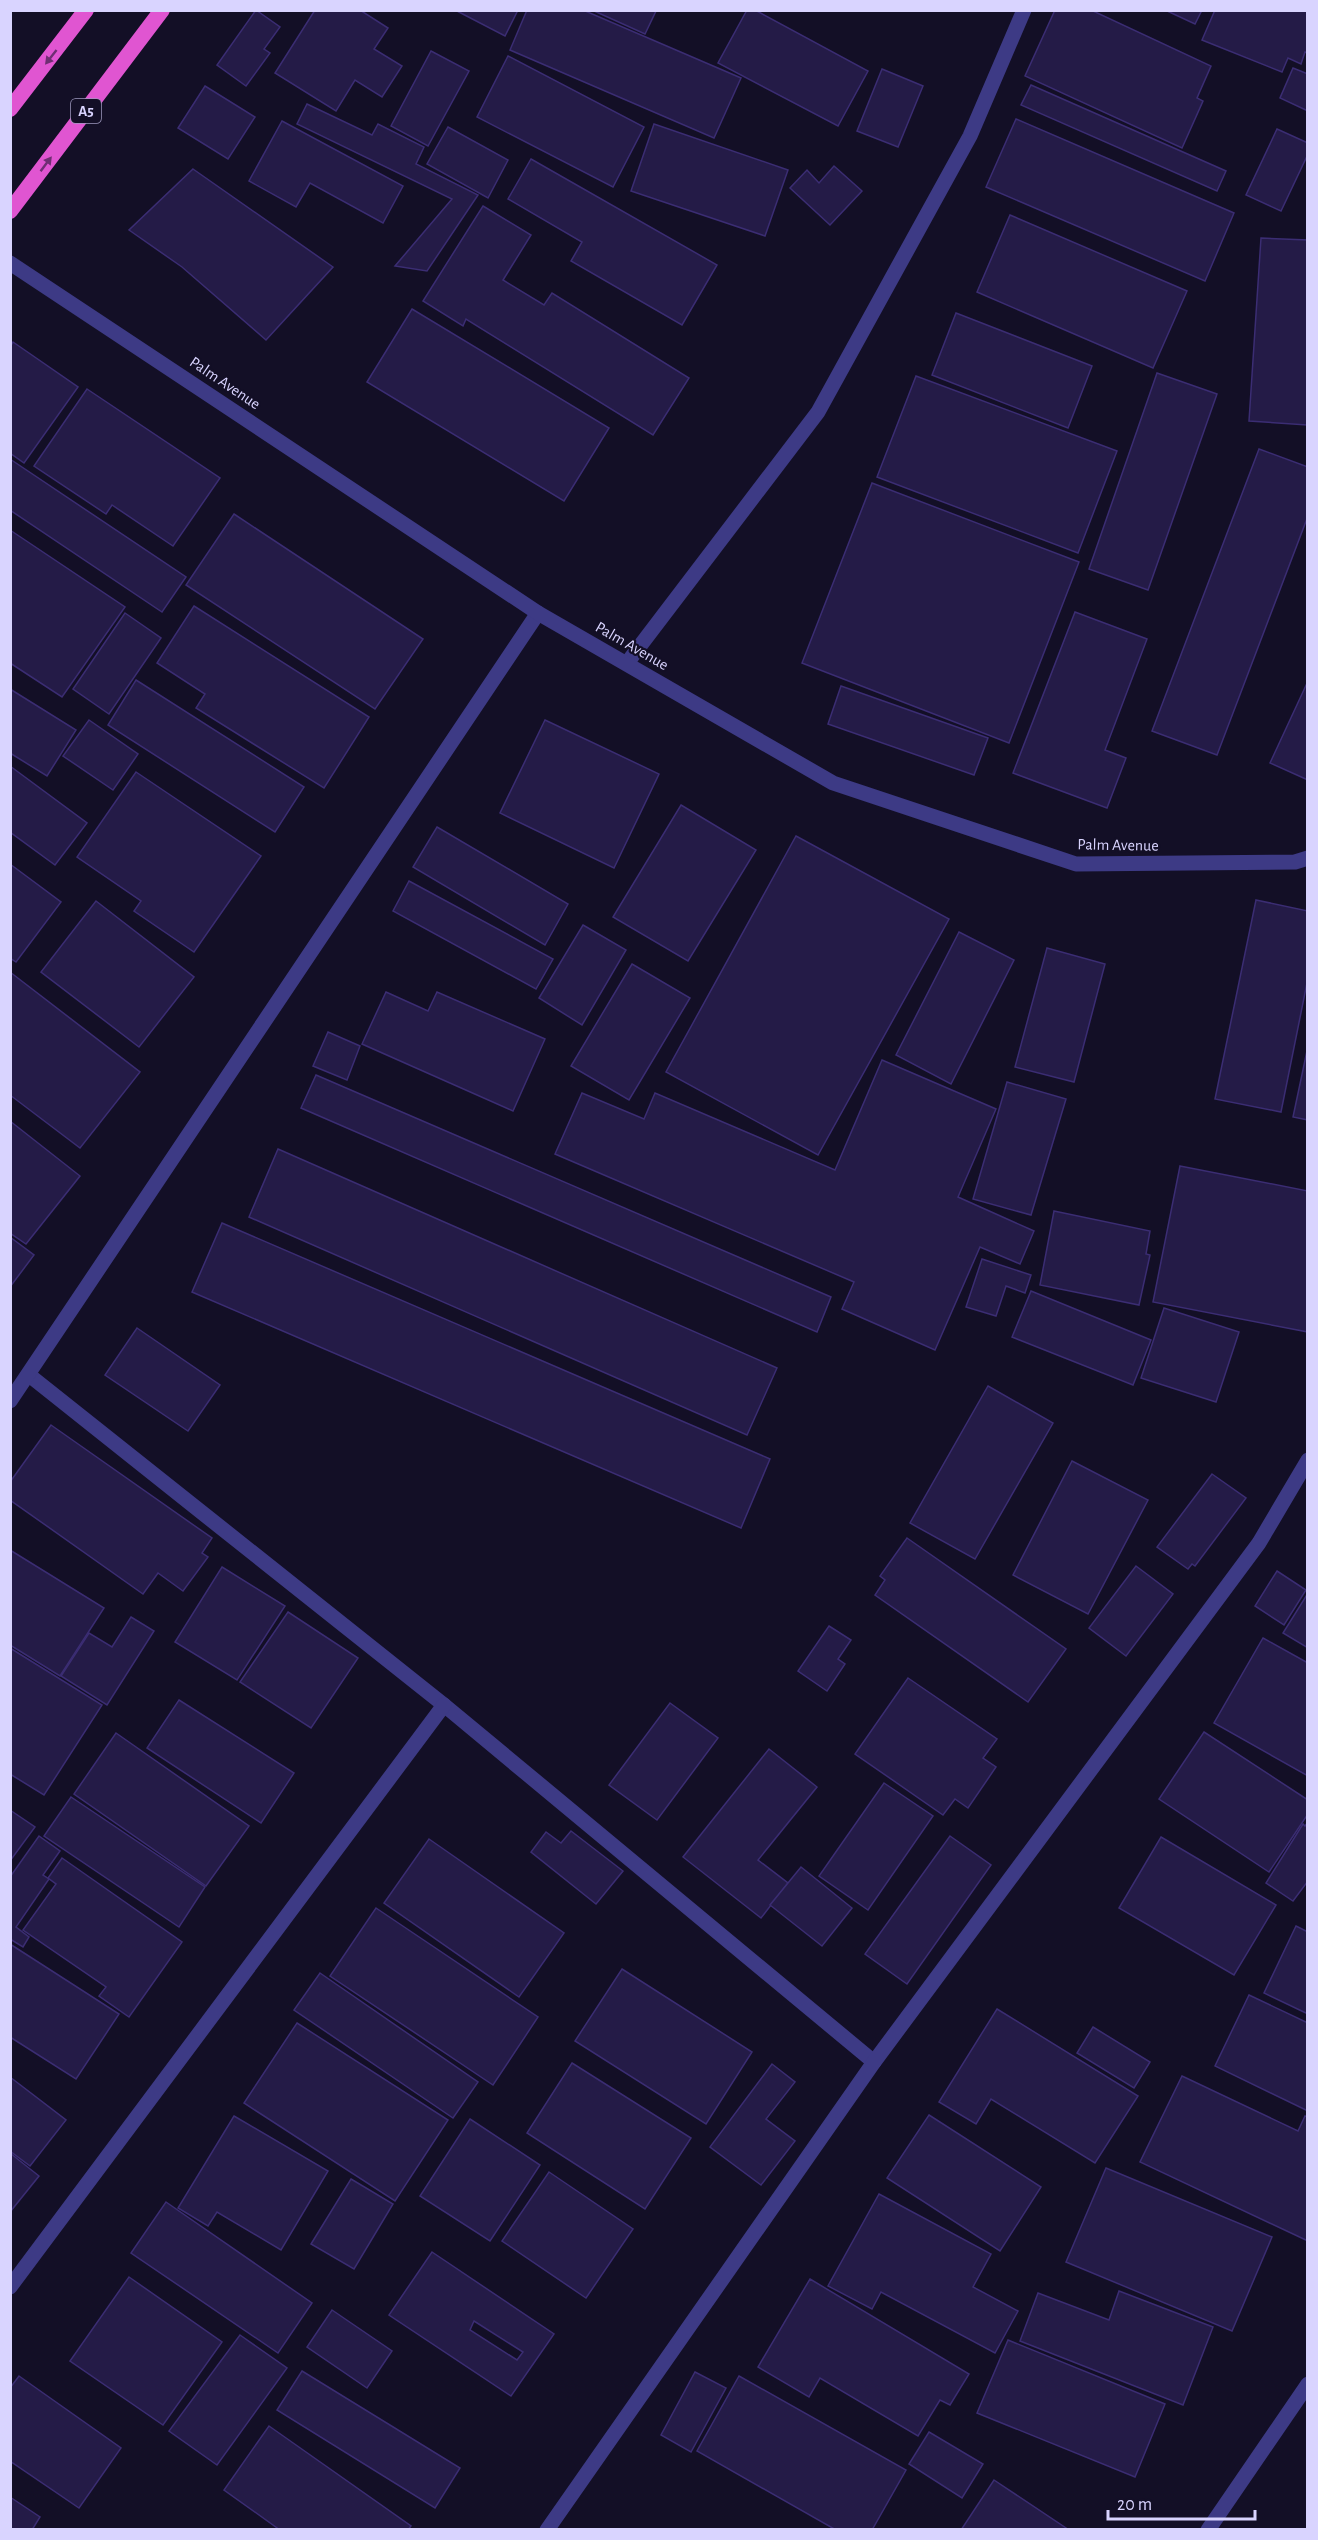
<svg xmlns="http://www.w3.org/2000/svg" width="1318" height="2540" font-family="'Alegreya Sans',sans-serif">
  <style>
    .building { fill: #241b47; stroke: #3b2d73; stroke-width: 1.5; fill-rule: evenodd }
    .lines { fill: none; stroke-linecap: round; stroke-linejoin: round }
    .minor { stroke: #3d3a85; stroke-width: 15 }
    .tertiary { stroke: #3d3a85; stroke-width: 15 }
    .trunk { stroke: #e055d1; stroke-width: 16 }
    .oneway { fill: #6f2e73 }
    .labels { text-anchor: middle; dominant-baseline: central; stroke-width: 4.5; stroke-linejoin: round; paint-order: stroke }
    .shield { fill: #130f26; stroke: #9e99be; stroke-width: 1.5 }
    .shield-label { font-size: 15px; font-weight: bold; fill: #d9d4ff }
    .street-label { font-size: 16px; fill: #d9d4ff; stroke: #130f26 }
  </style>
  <rect width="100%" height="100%" fill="#130f26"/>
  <!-- building -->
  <g class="building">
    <path d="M 256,10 L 280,27 L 264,49 L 270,53 L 246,86 L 217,65 Z"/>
    <path d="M 315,10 L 360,10 L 388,28 L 374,49 L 402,66 L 382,97 L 355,80 L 336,111 L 275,73 Z"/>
    <path d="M 455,10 L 518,10 L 505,36 Z"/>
    <path d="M 527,10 L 583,10 L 741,78 L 714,138 L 510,50 Z"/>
    <path d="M 592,10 L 654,10 L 656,11 L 645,34 Z"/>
    <path d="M 747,10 L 755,10 L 868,71 L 838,126 L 718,63 Z"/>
    <path d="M 1055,10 L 1091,10 L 1211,66 L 1197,98 L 1203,101 L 1182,148 L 1025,76 Z"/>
    <path d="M 1165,10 L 1202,10 L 1195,24 Z"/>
    <path d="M 1215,10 L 1308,10 L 1308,53 L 1305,52 L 1301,64 L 1288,58 L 1282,72 L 1202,40 Z"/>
    <path d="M 431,51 L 469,71 L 428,146 L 391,126 Z"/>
    <path d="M 508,56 L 644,127 L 613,187 L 477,117 Z"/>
    <path d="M 1293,68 L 1308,74 L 1308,111 L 1280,98 Z"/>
    <path d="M 882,69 L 923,86 L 898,147 L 857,131 Z"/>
    <path d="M 1031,85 L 1226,171 L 1217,191 L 1021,105 Z"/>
    <path d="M 205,86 L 255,117 L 228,159 L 178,128 Z"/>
    <path d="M 307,104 L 372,135 L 378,124 L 424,147 L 416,164 L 478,195 L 427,271 L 395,266 L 452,199 L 297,124 Z"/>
    <path d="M 1016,119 L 1234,213 L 1205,281 L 986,187 Z"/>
    <path d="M 282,121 L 403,186 L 383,223 L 310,183 L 296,207 L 249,181 Z"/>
    <path d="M 654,124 L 788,170 L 765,236 L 631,191 Z"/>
    <path d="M 448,127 L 508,160 L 488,198 L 427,164 Z"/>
    <path d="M 1277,129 L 1308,143 L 1308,154 L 1281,211 L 1246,195 Z"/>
    <path d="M 531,159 L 717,265 L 682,325 L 571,261 L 582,242 L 508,199 Z"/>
    <path d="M 834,166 L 862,191 L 830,225 L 790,188 L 807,170 L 819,183 Z"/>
    <path d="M 193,169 L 333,267 L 266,340 L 182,267 L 129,230 Z"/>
    <path d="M 483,206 L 531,235 L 503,280 L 544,305 L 552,293 L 689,378 L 653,435 L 466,319 L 463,326 L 423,301 Z"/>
    <path d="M 1010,215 L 1187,291 L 1153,368 L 977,292 Z"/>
    <path d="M 1261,238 L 1308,240 L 1307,425 L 1249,421 Z"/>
    <path d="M 412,309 L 609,428 L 564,501 L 367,382 Z"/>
    <path d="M 956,313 L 1092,366 L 1068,428 L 932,375 Z"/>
    <path d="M 13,342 L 78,387 L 24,463 L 10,453 L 10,347 Z"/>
    <path d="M 1157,373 L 1217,394 L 1148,590 L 1089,569 Z"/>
    <path d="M 916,376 L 1117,451 L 1078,553 L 877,477 Z"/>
    <path d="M 87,389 L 220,478 L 173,546 L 112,505 L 106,514 L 34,466 Z"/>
    <path d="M 1259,449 L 1308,467 L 1308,516 L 1217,755 L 1152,731 Z"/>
    <path d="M 10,459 L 186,577 L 162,612 L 10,510 Z"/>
    <path d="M 872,483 L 1079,562 L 1009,743 L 802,663 Z"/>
    <path d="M 234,514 L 423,639 L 375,709 L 186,585 Z"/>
    <path d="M 10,530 L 125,607 L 62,697 L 10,663 Z"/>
    <path d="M 194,606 L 369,717 L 324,788 L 196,708 L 205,694 L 157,663 Z"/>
    <path d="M 1075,612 L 1147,639 L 1105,750 L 1126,758 L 1107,808 L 1013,773 Z"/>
    <path d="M 125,613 L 161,638 L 109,714 L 73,689 Z"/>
    <path d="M 136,680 L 304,787 L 275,832 L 108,725 Z"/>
    <path d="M 1308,681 L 1308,780 L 1270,763 Z"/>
    <path d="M 841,686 L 988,738 L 974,775 L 828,724 Z"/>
    <path d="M 10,689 L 76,730 L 47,776 L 10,753 Z"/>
    <path d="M 89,720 L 138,754 L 113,790 L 63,756 Z"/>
    <path d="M 545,720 L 659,774 L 614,868 L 500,813 Z"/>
    <path d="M 10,766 L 87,823 L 55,865 L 10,832 Z"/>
    <path d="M 136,772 L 261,856 L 194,952 L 134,911 L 141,901 L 77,857 Z"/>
    <path d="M 681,805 L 756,850 L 688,961 L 613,917 Z"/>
    <path d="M 437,827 L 568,904 L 545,945 L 413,867 Z"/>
    <path d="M 796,836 L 949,919 L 818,1155 L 666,1072 Z"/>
    <path d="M 10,864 L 61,902 L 16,962 L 10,958 Z"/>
    <path d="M 409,881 L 553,959 L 536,989 L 393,911 Z"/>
    <path d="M 1256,900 L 1308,911 L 1308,978 L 1281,1112 L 1215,1099 Z"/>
    <path d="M 96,901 L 194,977 L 139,1047 L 41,972 Z"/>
    <path d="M 583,925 L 626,950 L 582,1025 L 539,998 Z"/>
    <path d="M 959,932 L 1014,960 L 951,1084 L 896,1055 Z"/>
    <path d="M 1047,948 L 1105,964 L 1074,1082 L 1015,1067 Z"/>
    <path d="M 632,964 L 690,998 L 629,1100 L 571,1066 Z"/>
    <path d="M 10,972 L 140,1072 L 80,1148 L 10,1095 Z"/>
    <path d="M 386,992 L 428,1011 L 437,992 L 545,1039 L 513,1111 L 362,1044 Z"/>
    <path d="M 328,1032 L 360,1046 L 347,1080 L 313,1066 Z"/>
    <path d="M 1308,1046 L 1308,1120 L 1293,1117 Z"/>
    <path d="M 882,1060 L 996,1109 L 958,1197 L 1034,1231 L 1020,1264 L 980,1247 L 935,1350 L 842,1309 L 854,1282 L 555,1154 L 582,1093 L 644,1119 L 655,1093 L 835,1170 Z"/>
    <path d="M 316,1075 L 831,1297 L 817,1332 L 301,1108 Z"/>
    <path d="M 1007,1082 L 1066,1099 L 1031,1215 L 973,1199 Z"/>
    <path d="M 10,1121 L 80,1176 L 26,1244 L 10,1233 Z"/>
    <path d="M 278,1149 L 777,1368 L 747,1435 L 249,1217 Z"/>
    <path d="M 1180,1166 L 1308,1191 L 1308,1332 L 1153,1302 Z"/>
    <path d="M 1054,1211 L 1150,1231 L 1146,1254 L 1150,1255 L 1139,1305 L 1040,1285 Z"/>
    <path d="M 222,1223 L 770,1459 L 741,1528 L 192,1292 Z"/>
    <path d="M 10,1237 L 34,1255 L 10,1287 Z"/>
    <path d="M 982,1259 L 1031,1275 L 1025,1293 L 1006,1286 L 996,1316 L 966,1307 Z"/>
    <path d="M 1031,1291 L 1151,1340 L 1133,1385 L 1012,1337 Z"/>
    <path d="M 1164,1308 L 1239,1332 L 1216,1402 L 1141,1378 Z"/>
    <path d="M 137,1328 L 220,1385 L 188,1431 L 105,1375 Z"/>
    <path d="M 988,1386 L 1053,1423 L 975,1559 L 910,1523 Z"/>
    <path d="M 51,1425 L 212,1538 L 202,1553 L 208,1557 L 183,1591 L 158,1573 L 143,1594 L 10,1500 L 10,1482 Z"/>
    <path d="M 1072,1461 L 1148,1500 L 1088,1614 L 1013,1575 Z"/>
    <path d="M 1212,1474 L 1246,1498 L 1195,1566 L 1192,1564 L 1188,1569 L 1157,1547 Z"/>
    <path d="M 907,1538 L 1066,1649 L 1028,1702 L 875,1595 L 885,1580 L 880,1576 Z"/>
    <path d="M 10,1550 L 104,1608 L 60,1676 L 10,1645 Z"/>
    <path d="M 1136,1566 L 1173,1594 L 1126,1656 L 1089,1628 Z"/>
    <path d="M 222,1567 L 285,1606 L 237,1680 L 175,1642 Z"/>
    <path d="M 1277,1571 L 1306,1590 L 1284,1625 L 1255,1606 Z"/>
    <path d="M 1308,1593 L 1308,1648 L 1283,1633 Z"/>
    <path d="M 288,1612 L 358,1658 L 311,1728 L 240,1682 Z"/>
    <path d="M 131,1617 L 154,1631 L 107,1705 L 61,1676 L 89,1633 L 112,1647 Z"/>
    <path d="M 829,1626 L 851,1640 L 838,1659 L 845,1664 L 827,1691 L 798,1671 Z"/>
    <path d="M 1263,1638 L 1308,1663 L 1308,1776 L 1214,1723 Z"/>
    <path d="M 10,1648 L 102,1705 L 44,1795 L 10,1774 Z"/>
    <path d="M 908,1678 L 997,1739 L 983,1758 L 996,1767 L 968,1808 L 955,1799 L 943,1815 L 855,1754 Z"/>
    <path d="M 179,1700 L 294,1773 L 261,1823 L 147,1748 Z"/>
    <path d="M 670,1703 L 718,1738 L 657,1820 L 609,1785 Z"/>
    <path d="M 1204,1732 L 1308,1800 L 1308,1814 L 1269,1872 L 1159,1799 Z"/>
    <path d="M 116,1733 L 249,1826 L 206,1886 L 74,1794 Z"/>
    <path d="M 769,1749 L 817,1787 L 758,1860 L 788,1883 L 761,1918 L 683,1857 Z"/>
    <path d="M 884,1783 L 933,1816 L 868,1910 L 819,1876 Z"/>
    <path d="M 71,1797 L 205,1887 L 179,1927 L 44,1836 Z"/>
    <path d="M 10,1810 L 35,1827 L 10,1861 Z"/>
    <path d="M 1308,1822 L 1308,1881 L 1293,1901 L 1266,1883 L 1303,1824 L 1305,1826 Z"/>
    <path d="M 571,1831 L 623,1871 L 596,1904 L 531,1852 L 546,1832 L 561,1843 Z"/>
    <path d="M 39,1836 L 60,1851 L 43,1875 L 49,1879 L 16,1927 L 29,1937 L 23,1947 L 10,1939 L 10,1877 Z"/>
    <path d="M 950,1836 L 991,1865 L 907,1984 L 865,1954 Z"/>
    <path d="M 1161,1837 L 1276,1905 L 1234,1975 L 1119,1908 Z"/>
    <path d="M 429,1839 L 564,1933 L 519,1997 L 384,1903 Z"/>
    <path d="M 62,1858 L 182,1942 L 129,2017 L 99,1996 L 106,1987 L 23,1930 L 56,1884 L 48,1878 Z"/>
    <path d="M 801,1867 L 852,1908 L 822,1946 L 770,1905 Z"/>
    <path d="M 376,1908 L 538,2017 L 493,2085 L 330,1976 Z"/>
    <path d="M 1296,1926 L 1308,1932 L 1308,2014 L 1264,1993 Z"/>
    <path d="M 10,1944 L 119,2014 L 76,2079 L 10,2037 Z"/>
    <path d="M 622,1969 L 752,2052 L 706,2124 L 575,2041 Z"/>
    <path d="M 320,1973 L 478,2082 L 453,2118 L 294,2010 Z"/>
    <path d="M 1249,1995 L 1308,2023 L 1308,2111 L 1215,2066 Z"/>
    <path d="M 997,2009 L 1138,2096 L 1095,2163 L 991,2099 L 976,2124 L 939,2102 Z"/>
    <path d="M 297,2023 L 448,2120 L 395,2201 L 244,2103 Z"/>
    <path d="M 1093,2027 L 1150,2062 L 1134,2088 L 1077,2053 Z"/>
    <path d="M 572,2063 L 691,2138 L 645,2209 L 527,2133 Z"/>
    <path d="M 772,2064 L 795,2082 L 766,2119 L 795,2141 L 761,2185 L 710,2147 Z"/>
    <path d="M 1182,2076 L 1298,2131 L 1305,2116 L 1308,2117 L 1308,2241 L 1140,2162 Z"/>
    <path d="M 10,2077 L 66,2120 L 30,2166 L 10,2151 Z"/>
    <path d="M 929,2115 L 1041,2187 L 1000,2251 L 887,2178 Z"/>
    <path d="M 234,2116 L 328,2171 L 281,2250 L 217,2212 L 208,2226 L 178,2208 Z"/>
    <path d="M 470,2119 L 540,2165 L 490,2241 L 420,2196 Z"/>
    <path d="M 10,2153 L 39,2176 L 10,2212 Z"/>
    <path d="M 1106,2168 L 1272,2237 L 1232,2331 L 1066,2262 Z"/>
    <path d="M 549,2172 L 633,2229 L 586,2298 L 502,2241 Z"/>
    <path d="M 351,2179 L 393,2204 L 354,2269 L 311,2244 Z"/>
    <path d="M 879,2194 L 991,2254 L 973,2287 L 1018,2311 L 995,2353 L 881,2292 L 872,2309 L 828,2286 Z"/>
    <path d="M 166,2202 L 312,2303 L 278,2353 L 131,2253 Z"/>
    <path d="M 432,2252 L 554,2334 L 511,2396 L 389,2315 ZM 474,2321 L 523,2352 L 517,2360 L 470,2330 Z"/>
    <path d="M 129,2277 L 222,2342 L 163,2425 L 70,2361 Z"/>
    <path d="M 810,2279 L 969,2374 L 950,2405 L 940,2400 L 918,2436 L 820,2378 L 809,2397 L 758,2367 Z"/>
    <path d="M 1119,2291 L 1213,2327 L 1183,2405 L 1020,2341 L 1038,2293 L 1109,2320 Z"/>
    <path d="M 332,2310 L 392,2351 L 367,2388 L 307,2347 Z"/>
    <path d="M 240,2335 L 287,2368 L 217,2465 L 169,2431 Z"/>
    <path d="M 1008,2340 L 1165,2404 L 1135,2477 L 977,2413 Z"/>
    <path d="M 302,2371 L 460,2468 L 435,2508 L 277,2410 Z"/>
    <path d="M 695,2372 L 726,2388 L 691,2452 L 661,2435 Z"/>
    <path d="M 19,2376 L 121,2448 L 79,2508 L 10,2461 L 10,2388 Z"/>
    <path d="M 739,2376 L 906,2470 L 872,2530 L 836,2530 L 697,2451 Z"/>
    <path d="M 269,2426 L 411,2526 L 408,2530 L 280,2530 L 224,2490 Z"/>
    <path d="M 929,2432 L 983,2464 L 962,2498 L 909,2464 Z"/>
    <path d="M 994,2480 L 1069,2530 L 961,2530 Z"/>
    <path d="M 10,2497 L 40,2517 L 32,2530 L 10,2530 Z"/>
  </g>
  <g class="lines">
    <!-- minor -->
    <g class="minor">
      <path d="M 627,663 L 818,412 L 970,136 L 1024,10"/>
      <path d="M 29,1375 L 444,1705 L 874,2062"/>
      <path d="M 10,1401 L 538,613"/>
      <path d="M 10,2287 L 444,1705"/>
      <path d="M 547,2530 L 874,2062 L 1259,1543 L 1308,1460"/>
      <path d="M 1208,2530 L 1308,2384"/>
    </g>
    <!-- tertiary -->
    <path class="tertiary" d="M 10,263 L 538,613 L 833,783 L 1076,864 L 1295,862 L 1308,858"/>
    <!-- trunk -->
    <g class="trunk">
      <path d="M 10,109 L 86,10"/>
      <path d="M 10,211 L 162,10"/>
    </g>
  </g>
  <!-- one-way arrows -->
  <defs><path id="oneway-solid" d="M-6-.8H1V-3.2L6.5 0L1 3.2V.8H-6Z" transform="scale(1.5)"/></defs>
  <g class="oneway">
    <use href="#oneway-solid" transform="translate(51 57) rotate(128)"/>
    <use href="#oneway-solid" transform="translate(46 164) rotate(-53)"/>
  </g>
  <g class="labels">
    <!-- shield labels -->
    <rect class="shield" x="71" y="99" width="30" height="24" rx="4.5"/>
    <g class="shield-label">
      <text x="86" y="111">A5</text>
    </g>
    <!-- street labels -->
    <g class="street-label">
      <text transform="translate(225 383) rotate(34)">Palm Avenue</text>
      <text transform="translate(632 646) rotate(30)">Palm Avenue</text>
      <text transform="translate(1118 845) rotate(1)">Palm Avenue</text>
    </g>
  </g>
  <!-- border -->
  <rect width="1318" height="2540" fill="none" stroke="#d9d4ff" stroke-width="24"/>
  <!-- scale -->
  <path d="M1108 2510v9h147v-9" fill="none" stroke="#d9d4ff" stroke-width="3"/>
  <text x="1117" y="2510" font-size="18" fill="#d9d4ff" stroke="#130f26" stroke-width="4.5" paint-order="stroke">20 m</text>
</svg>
